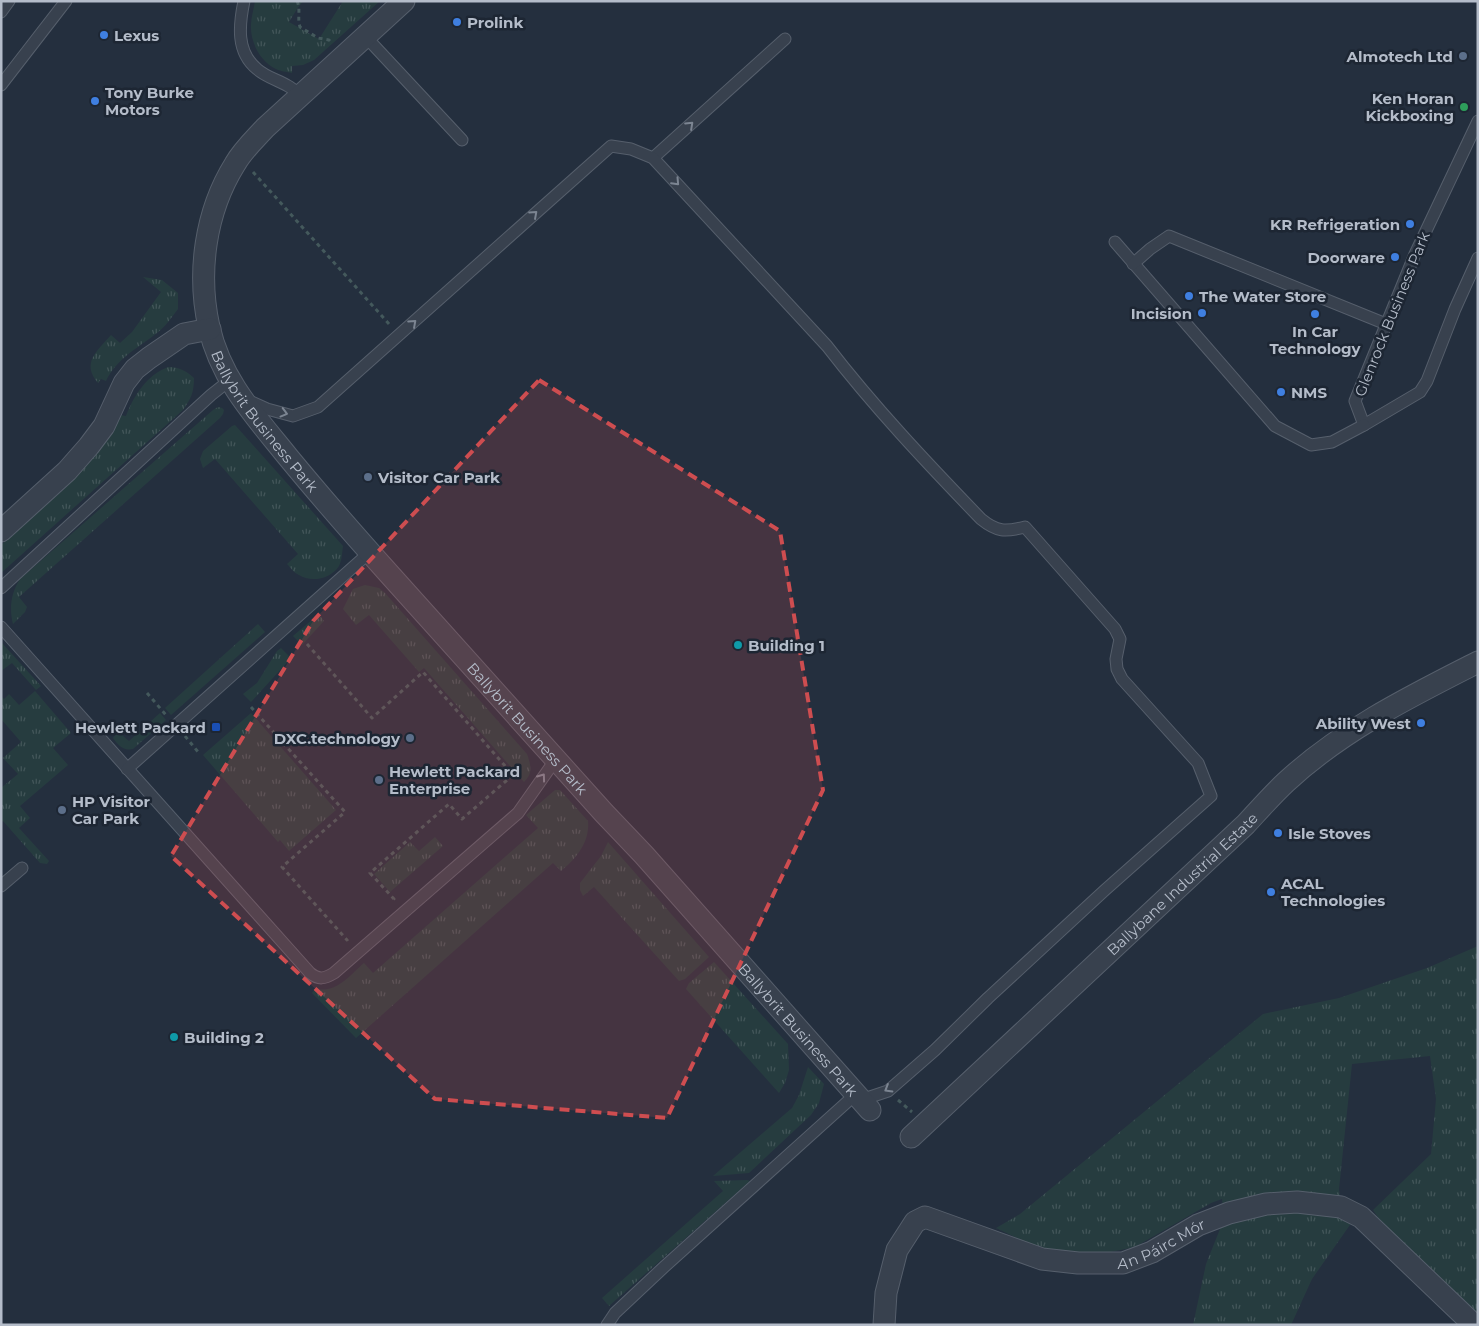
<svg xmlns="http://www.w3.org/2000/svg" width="1479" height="1326" font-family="Montserrat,sans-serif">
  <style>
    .grass { fill: url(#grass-tufts) }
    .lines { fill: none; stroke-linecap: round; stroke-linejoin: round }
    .lane-casing { stroke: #565f6c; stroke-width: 13 }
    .street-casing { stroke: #565f6c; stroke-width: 23 }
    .path { stroke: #44595c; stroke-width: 3; stroke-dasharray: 4 4; stroke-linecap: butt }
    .lane { stroke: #38414e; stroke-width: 11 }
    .street { stroke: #38414e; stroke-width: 21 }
    .oneway { stroke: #7c8592 }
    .marked { fill: #ce4d50; fill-opacity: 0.2; stroke: #ce4d50; stroke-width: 4; stroke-dasharray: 10 6; stroke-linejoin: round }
    .shop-dot { fill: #3f7fe0; stroke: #1d2633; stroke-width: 2 }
    .service-dot { fill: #5c6f8a; stroke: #1d2633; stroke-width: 2 }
    .leisure-dot { fill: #2e9e5b; stroke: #1d2633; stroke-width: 2 }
    .culture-dot { fill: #0f9aa8; stroke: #1d2633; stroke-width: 2 }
    .transit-dot { fill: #1a4fb4; stroke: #1d2633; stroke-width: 2 }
    .labels { text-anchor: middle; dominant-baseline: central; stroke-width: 5; stroke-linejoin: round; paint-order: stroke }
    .poi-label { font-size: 15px; font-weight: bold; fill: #b4bcc9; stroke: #1d2633; text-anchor: start }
    .street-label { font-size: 15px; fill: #b4bcc9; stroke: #1d2633 }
  </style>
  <defs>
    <pattern id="grass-tufts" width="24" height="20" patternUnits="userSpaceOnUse" patternTransform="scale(1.25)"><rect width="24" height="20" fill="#263c3f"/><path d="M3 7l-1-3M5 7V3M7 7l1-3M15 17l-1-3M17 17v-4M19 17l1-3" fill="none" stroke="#435659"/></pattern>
  </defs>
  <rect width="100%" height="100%" fill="#242f3e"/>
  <!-- grass -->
  <g class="grass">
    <path d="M 255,1 L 303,1 L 297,9 L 289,22 L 319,39 L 343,1 L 380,1 L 314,60 L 303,65 L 292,66 L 292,73 C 287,72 280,71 276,69 C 260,61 250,42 251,25 C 251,17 254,9 255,1 Z"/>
    <path d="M 143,277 L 162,280 L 178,293 L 178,309 C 172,317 165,327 157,333 C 138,348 117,358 106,381 L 101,379 L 98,383 C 81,363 97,351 111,335 L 120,343 L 132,332 L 161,292 Z"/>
    <path d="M 168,367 C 180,367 186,371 194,378 C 194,392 191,399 183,410 L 1,573 L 1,545 L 63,490 L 88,464 L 115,429 L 119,415 L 126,416 C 134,395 147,375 168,367 Z"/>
    <path d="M 218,407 L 222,408 L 224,410 L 223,414 L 220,418 L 19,597 L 27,607 L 25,612 L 13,624 C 9,608 11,593 20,579 L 213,410 Z"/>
    <path d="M 235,425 L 343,546 C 342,553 342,560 339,566 C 331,579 311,583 299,575 C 294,573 291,568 287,564 L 298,554 L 215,459 L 203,468 L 200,459 L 203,451 L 232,426 Z"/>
    <path d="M 365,585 L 379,588 L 385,593 L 527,754 C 531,765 533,774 524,782 L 424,668 L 419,672 L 369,615 L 356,625 L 343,609 L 353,589 Z"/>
    <path d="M 317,617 L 321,617 L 324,621 L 302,645 L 293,636 L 313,619 Z"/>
    <path d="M 258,624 L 265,632 L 171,715 L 165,708 Z"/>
    <path d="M 1,642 L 41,686 L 36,690 L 12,663 L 1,671 Z"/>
    <path d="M 281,648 L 291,658 L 251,702 L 243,694 L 257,683 L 277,651 Z"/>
    <path d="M 35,691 L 71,733 L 53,748 L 68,765 L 20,806 L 30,818 L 19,828 L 49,861 L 47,864 L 40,863 L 3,821 L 1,822 L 1,788 L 18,774 L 3,758 L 21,742 L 1,719 L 1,696 L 4,699 L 9,694 L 19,705 Z"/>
    <path d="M 160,713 L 166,720 L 133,749 C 123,751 119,746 113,738 C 118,729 124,737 129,741 Z"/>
    <path d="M 251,713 L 336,810 L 289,851 L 280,840 L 278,842 L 203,755 Z"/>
    <path d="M 555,790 L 560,790 L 588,821 C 590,842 576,859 561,871 L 553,863 L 356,1038 L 312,993 L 315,989 C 337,993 348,977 364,963 L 373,973 L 538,828 L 526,815 Z"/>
    <path d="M 435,837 L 443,846 L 390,892 L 374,874 L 410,842 L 419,851 Z"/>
    <path d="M 608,842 L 709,957 L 685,979 L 679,981 L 594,887 L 583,896 L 580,890 L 580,883 L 601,856 Z"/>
    <path d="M 1478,946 L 1478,1314 L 1394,1240 L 1373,1210 L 1431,1154 L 1436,1099 L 1430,1056 L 1352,1064 L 1339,1189 L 1342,1213 L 1352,1222 L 1312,1279 L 1291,1325 L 1193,1325 L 1206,1264 L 1224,1219 L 1222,1199 L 1211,1203 L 1135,1247 L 1111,1252 L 1085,1254 L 1042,1250 L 996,1228 L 1020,1214 L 1263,1014 L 1339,998 L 1427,968 Z"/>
    <path d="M 714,962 L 788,1044 L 789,1070 L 785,1083 L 779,1093 L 686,989 L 689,983 Z"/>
    <path d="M 808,1067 L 824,1084 L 819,1103 L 811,1115 L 749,1173 L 713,1176 L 792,1108 L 799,1095 Z"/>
    <path d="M 747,1180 L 750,1181 L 609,1306 L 602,1298 L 723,1191 L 714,1181 Z"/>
  </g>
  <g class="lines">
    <!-- lane casing -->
    <g class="lane-casing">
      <g id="lane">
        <path d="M 244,1 C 239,25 236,52 257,69 C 266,77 278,80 288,86 C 292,88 296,92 300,95"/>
        <path d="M 1,12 L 9,1"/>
        <path d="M 365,36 L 462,140"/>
        <path d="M 1,85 L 66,1"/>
        <path d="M 1478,121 L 1415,254 L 1355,401 L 1364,425 L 1420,392 L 1427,381 L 1455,309 L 1478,258"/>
        <path d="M 653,158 L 785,39"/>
        <path d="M 1115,242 L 1275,426 L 1311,445 L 1332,442 L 1364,425"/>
        <path d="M 1133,264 L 1150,249 L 1169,236 L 1386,324"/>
        <path d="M 247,400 L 267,409 L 293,416 L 318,407 L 611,146 L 631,149 L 653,158 L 827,346 C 874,407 927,463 981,519 C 997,532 1005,532 1025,527 L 1115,629 L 1120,639 L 1116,659 L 1117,669 L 1122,679 L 1198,763 L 1211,796 L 1105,890 L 988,998 L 935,1050 L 888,1091 L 861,1100"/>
        <path d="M 1,588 L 211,395 L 230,380"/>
        <path d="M 1,627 L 310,973 C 319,980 324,979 334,973 L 518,813 L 556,759"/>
        <path d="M 127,769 L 370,552"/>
        <path d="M 1,886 L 22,868"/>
        <path d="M 607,1325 L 615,1313 L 664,1267 L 856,1094"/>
      </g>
    </g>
    <!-- street casing -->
    <g class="street-casing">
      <g id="street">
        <path id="s1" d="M 404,1 L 265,128 C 255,139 243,150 235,164 C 205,212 197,273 209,327 C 221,380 255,416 288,457 C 321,497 356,537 391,576 C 462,655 533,734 604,813 L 644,855 L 870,1110"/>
        <path d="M 1,531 L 67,471 L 89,446 L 104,426 L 124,383 L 135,369 L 149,358 L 184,334 L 210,329"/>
        <path id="s2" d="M 911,1137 L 1246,824 C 1259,810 1272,795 1286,782 C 1342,730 1411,696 1478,662"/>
        <path id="s3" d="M 884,1325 L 886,1293 L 897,1250 L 915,1222 L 925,1217 L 1042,1259 L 1078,1263 L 1123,1263 L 1152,1252 L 1198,1225 L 1229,1213 L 1266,1204 L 1297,1202 L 1341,1207 L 1361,1217 L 1474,1325"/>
      </g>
    </g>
    <!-- path -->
    <g class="path">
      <path d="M 297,1 C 301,10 297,17 300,27 L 318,38 L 329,40 L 331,42"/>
      <path d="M 253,172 L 389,324"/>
      <path d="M 307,644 L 372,718 L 423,672 L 513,775 L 462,819 L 449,804 L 370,873 L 394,899 L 391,902"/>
      <path d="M 147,693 L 166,715"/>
      <path d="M 251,707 L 345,812 L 282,867 L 347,940 L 348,939"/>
      <path d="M 185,736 L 199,753"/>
      <path d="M 898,1100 L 912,1112"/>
    </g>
    <!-- lane -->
    <use href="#lane" class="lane"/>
    <!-- street -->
    <use href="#street" class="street"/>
  </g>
  <!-- one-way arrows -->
  <defs><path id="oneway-chevron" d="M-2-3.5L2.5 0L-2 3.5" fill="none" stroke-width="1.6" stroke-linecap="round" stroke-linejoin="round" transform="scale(1.25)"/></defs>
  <g class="oneway">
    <use href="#oneway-chevron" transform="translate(690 125) rotate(-43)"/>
    <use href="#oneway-chevron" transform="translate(676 182) rotate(47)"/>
    <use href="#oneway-chevron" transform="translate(534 214) rotate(-42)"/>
    <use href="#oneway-chevron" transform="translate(413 323) rotate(-42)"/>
    <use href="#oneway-chevron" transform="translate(284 413) rotate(15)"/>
    <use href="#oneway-chevron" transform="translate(542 777) rotate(-54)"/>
    <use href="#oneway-chevron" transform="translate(888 1089) rotate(149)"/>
  </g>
  <!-- marked area -->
  <path class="marked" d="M 539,380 L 780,531 L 823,790 L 667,1118 L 435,1099 L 171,856 L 313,621 Z"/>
  <!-- markers -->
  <g class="shop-dot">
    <circle cx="457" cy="22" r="5"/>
    <circle cx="104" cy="35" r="5"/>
    <circle cx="95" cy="101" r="5"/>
    <circle cx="1410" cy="224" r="5"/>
    <circle cx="1395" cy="257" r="5"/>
    <circle cx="1189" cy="296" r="5"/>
    <circle cx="1202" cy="313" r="5"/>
    <circle cx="1315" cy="314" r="5"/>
    <circle cx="1281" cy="392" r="5"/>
    <circle cx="1421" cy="723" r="5"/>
    <circle cx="1278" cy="833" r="5"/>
    <circle cx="1271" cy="892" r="5"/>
  </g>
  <g class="service-dot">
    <circle cx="1463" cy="56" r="5"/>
    <circle cx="368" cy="477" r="5"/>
    <circle cx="410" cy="738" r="5"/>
    <circle cx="379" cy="780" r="5"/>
    <circle cx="62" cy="810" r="5"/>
  </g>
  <circle class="leisure-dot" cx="1464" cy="107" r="5"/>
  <g class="culture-dot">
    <circle cx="738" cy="645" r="5"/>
    <circle cx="174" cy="1037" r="5"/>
  </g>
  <rect class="transit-dot" x="211" y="722" width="10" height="10" rx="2.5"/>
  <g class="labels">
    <!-- poi labels -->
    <g class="poi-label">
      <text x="467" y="22">Prolink</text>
      <text x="114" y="35">Lexus</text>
      <text x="1453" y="56" text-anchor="end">Almotech Ltd</text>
      <text x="105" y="92">Tony Burke<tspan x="105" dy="17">Motors</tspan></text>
      <text x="1454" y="98" text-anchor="end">Ken Horan<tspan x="1454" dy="17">Kickboxing</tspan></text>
      <text x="1400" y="224" text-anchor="end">KR Refrigeration</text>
      <text x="1385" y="257" text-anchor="end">Doorware</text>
      <text x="1199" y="296">The Water Store</text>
      <text x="1192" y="313" text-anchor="end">Incision</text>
      <text x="1315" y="331" text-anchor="middle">In Car<tspan x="1315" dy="17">Technology</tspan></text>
      <text x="1291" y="392">NMS</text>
      <text x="378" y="477">Visitor Car Park</text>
      <text x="748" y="645">Building 1</text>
      <text x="1411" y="723" text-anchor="end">Ability West</text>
      <text x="206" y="727" text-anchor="end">Hewlett Packard</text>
      <text x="400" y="738" text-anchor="end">DXC.technology</text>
      <text x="389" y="771">Hewlett Packard<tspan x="389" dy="17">Enterprise</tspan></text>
      <text x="72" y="801">HP Visitor<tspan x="72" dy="17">Car Park</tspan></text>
      <text x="1288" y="833">Isle Stoves</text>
      <text x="1281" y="883">ACAL<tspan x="1281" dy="17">Technologies</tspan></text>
      <text x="184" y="1037">Building 2</text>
    </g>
    <!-- street labels -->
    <g class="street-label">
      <text transform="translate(1392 314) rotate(-68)">Glenrock Business Park</text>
      <text stroke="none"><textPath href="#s1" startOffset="515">Ballybrit Business Park</textPath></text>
      <text stroke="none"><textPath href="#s1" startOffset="920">Ballybrit Business Park</textPath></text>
      <text stroke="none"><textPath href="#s2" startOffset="371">Ballybane Industrial Estate</textPath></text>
      <text stroke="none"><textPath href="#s1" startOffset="1325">Ballybrit Business Park</textPath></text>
      <text stroke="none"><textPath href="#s3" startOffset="369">An Páirc Mór</textPath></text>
    </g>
  </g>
  <!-- border -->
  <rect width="1479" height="1326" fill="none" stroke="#b4bcc9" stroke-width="5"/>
</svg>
